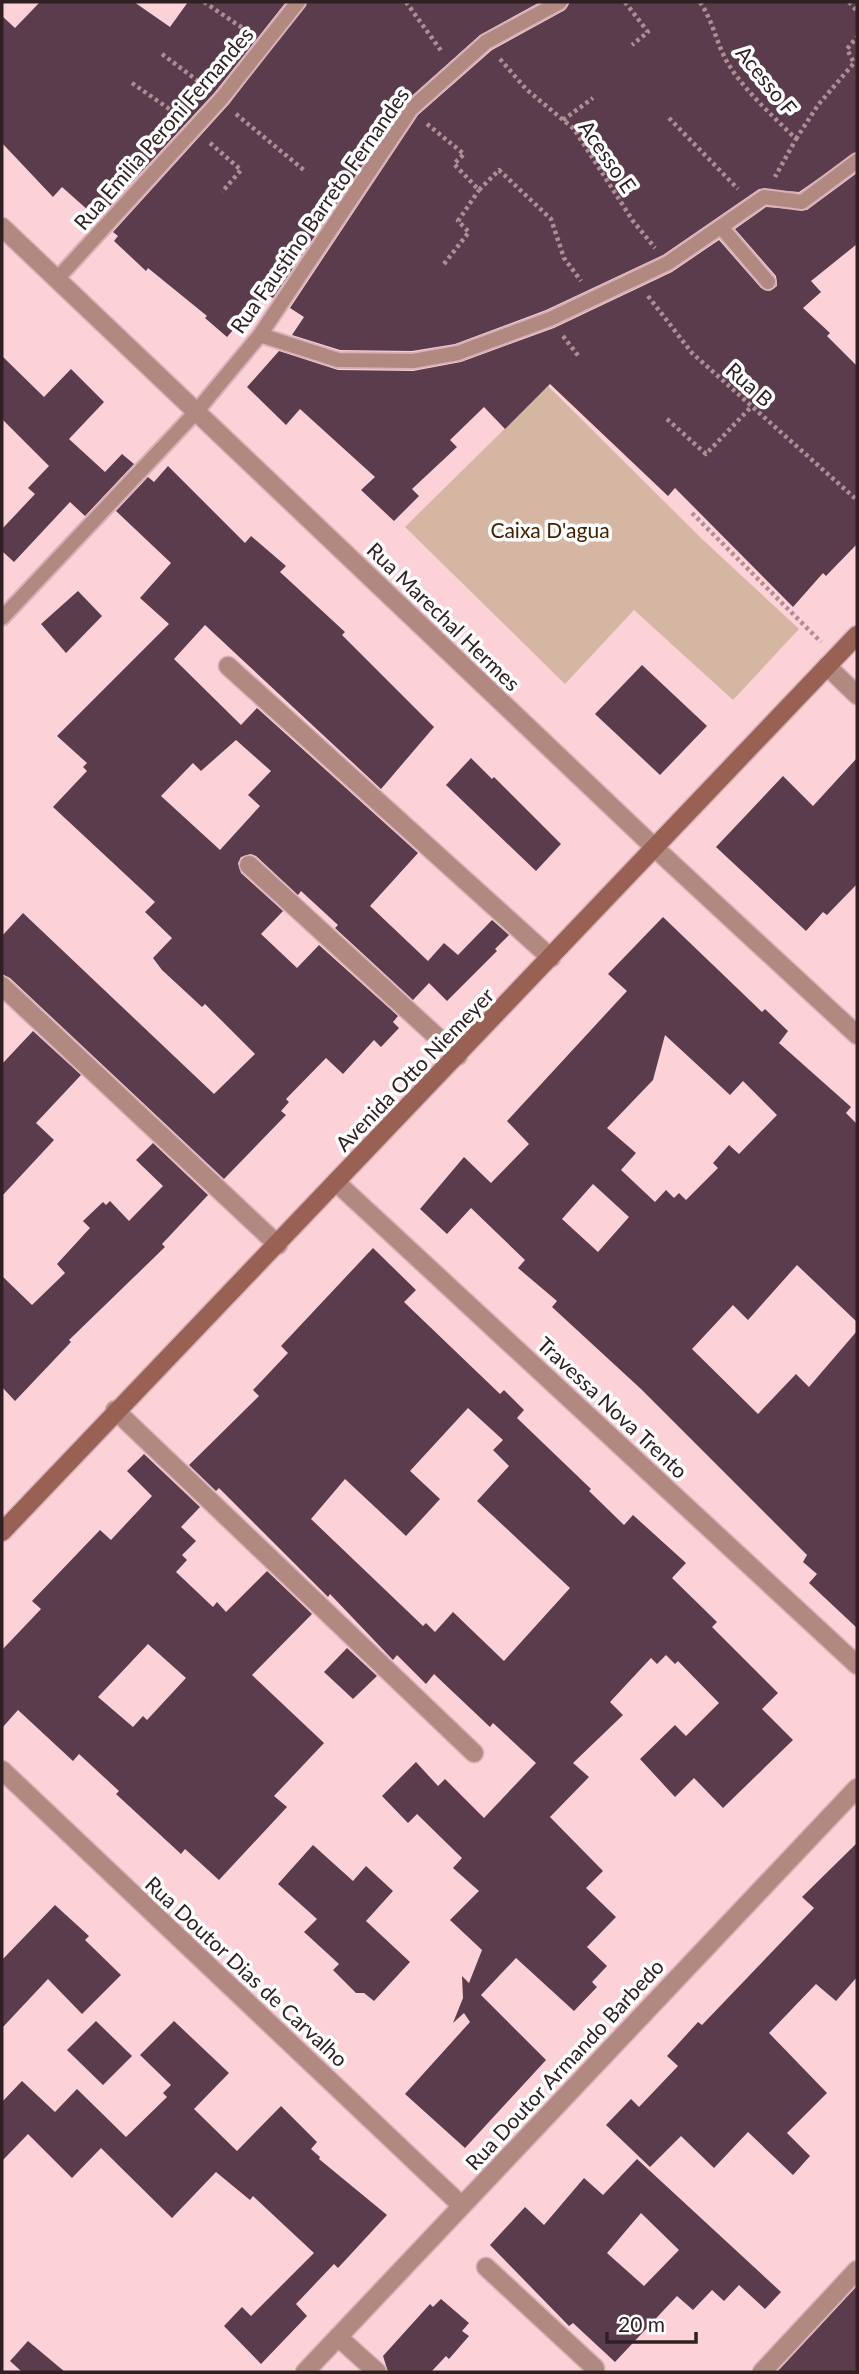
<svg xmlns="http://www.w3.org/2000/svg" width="859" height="2374" font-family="Lato,sans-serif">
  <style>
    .green { fill: #d4b6a2 }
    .building { fill: #5a3c4d; fill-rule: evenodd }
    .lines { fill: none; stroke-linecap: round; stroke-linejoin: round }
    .service-casing { stroke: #d7b1b7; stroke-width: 18 }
    .minor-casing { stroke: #d7b1b7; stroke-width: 21 }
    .tertiary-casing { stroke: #d7b1b7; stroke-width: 21 }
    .secondary-casing { stroke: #d7b1b7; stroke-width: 21 }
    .path { stroke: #af8e93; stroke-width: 4.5; stroke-dasharray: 3.5 3.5; stroke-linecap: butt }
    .service { stroke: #b28981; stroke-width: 14 }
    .minor { stroke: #b28981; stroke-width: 18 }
    .tertiary { stroke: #b28981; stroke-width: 18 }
    .secondary { stroke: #996054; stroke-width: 18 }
    .labels { text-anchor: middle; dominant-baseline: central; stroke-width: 7; stroke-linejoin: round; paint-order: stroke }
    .street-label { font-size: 21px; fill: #302023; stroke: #fff }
    .park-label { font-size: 21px; fill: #442002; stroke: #fff }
  </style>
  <rect width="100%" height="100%" fill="#fcd1d8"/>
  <!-- green -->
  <path class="green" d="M 548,386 L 702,539 L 799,629 L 733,700 L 634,610 L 565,684 L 405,527 Z"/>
  <!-- building -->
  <g class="building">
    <path d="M 40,2 L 134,2 L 170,27 L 188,2 L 286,2 L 215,92 L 98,219 L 62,187 L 53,197 L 2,143 L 2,16 L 15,28 Z"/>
    <path d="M 307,2 L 540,2 L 480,35 L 405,102 L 273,298 L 265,293 L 227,337 L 205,318 L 207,316 L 148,268 L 146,271 L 114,241 L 118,236 L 113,232 L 229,104 Z"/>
    <path d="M 570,2 L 857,2 L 857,152 L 799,192 L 759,189 L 663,255 L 546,310 L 455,344 L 412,351 L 340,350 L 292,335 L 304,317 L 290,308 L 418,115 L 492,50 L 565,10 Z"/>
    <path d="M 857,173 L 857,244 L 811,281 L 821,292 L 803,308 L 830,333 L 827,336 L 857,366 L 857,544 L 826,576 L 823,573 L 793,607 L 675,488 L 668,496 L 550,384 L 505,429 L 484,407 L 450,440 L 457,447 L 412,489 L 419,496 L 394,521 L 361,490 L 375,477 L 300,409 L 286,425 L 247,387 L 279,351 L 338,370 L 413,371 L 461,362 L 554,328 L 672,272 L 719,240 L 761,288 L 770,291 L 777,286 L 776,276 L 735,229 L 766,207 L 807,210 Z"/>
    <path d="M 2,356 L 44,397 L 71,369 L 104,402 L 69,439 L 105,472 L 122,454 L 134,464 L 85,516 L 70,502 L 14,562 L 2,551 L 2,529 L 35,494 L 28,488 L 49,466 L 2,419 Z"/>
    <path d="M 168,466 L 245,543 L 251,536 L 286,566 L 280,572 L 345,632 L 342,635 L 434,727 L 381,789 L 205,625 L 174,659 L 241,725 L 257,708 L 418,853 L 370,906 L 428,961 L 444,943 L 458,955 L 492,920 L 509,935 L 495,949 L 497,951 L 447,1001 L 429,983 L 413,1000 L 335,928 L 338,925 L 301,891 L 298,895 L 256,856 L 251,854 L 241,857 L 238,863 L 241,873 L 283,911 L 261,934 L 297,968 L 319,945 L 398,1016 L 393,1022 L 399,1028 L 381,1047 L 374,1040 L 343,1074 L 326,1058 L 286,1099 L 289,1102 L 281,1111 L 286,1115 L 224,1179 L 10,978 L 2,974 L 2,936 L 23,913 L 214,1094 L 255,1054 L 205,1004 L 202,1007 L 162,970 L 153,958 L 172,938 L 145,912 L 155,902 L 53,807 L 87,771 L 83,767 L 87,763 L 57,736 L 169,624 L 140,598 L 171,563 L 116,511 L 148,477 L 154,482 ZM 236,740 L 271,771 L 248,795 L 260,806 L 220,850 L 161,796 L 193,763 L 201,771 Z"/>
    <path d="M 78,591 L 102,616 L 66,653 L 41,624 Z"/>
    <path d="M 642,665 L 707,726 L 660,775 L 595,714 Z"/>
    <path d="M 471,758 L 492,779 L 494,777 L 561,844 L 536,871 L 446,785 Z"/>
    <path d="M 857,758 L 857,884 L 827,915 L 823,912 L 806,931 L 716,847 L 783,776 L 813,806 Z"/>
    <path d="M 663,917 L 762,1012 L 765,1009 L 788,1031 L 779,1043 L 851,1107 L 846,1113 L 857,1124 L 857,1322 L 797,1265 L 748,1320 L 733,1305 L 692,1349 L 758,1414 L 796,1374 L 809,1387 L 857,1331 L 857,1628 L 809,1583 L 817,1574 L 803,1562 L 807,1555 L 641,1389 L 552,1307 L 557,1301 L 518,1268 L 525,1260 L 471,1208 L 447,1234 L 420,1209 L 464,1157 L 491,1183 L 529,1144 L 507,1121 L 627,991 L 608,974 ZM 665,1035 L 730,1095 L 743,1081 L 777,1115 L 739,1154 L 729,1145 L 713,1163 L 718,1168 L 686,1200 L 679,1193 L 674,1198 L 666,1190 L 655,1202 L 621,1170 L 636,1153 L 607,1128 L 653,1080 ZM 593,1184 L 629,1217 L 598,1252 L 562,1219 Z"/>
    <path d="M 33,1031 L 81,1075 L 36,1123 L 54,1140 L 2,1196 L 2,1064 Z"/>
    <path d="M 153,1143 L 208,1195 L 162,1244 L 165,1247 L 69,1340 L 71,1342 L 15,1401 L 2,1387 L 2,1276 L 32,1305 L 65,1273 L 57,1264 L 90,1228 L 83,1221 L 103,1202 L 106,1205 L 110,1201 L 129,1221 L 163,1186 L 136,1160 Z"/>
    <path d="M 373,1248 L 416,1290 L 404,1302 L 500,1394 L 504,1390 L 524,1410 L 517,1418 L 591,1489 L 589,1491 L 624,1525 L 633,1515 L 686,1563 L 672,1578 L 717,1622 L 712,1627 L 778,1693 L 762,1709 L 793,1740 L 723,1808 L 694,1778 L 675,1797 L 640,1759 L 675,1725 L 686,1736 L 719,1703 L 678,1661 L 675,1664 L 666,1655 L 657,1664 L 651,1658 L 610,1702 L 623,1715 L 573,1763 L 589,1777 L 550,1817 L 603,1871 L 586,1888 L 616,1917 L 587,1947 L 607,1966 L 592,1982 L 597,1987 L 574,2011 L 516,1958 L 481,1995 L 546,2060 L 465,2148 L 405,2094 L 470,2022 L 464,2013 L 453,2023 L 463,1998 L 462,1976 L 469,1983 L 482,1950 L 450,1920 L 479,1891 L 453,1868 L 462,1858 L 417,1814 L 408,1823 L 382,1796 L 416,1762 L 438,1786 L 445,1779 L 484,1818 L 536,1763 L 493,1723 L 490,1727 L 434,1674 L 426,1684 L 397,1655 L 393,1660 L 330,1594 L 328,1597 L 219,1488 L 216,1491 L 189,1465 L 259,1396 L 253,1390 L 288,1353 L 281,1346 ZM 468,1408 L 503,1440 L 493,1450 L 509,1466 L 477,1501 L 570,1588 L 504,1661 L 453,1612 L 435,1632 L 426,1623 L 423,1626 L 311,1519 L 345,1479 L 406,1536 L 440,1499 L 410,1471 Z"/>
    <path d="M 144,1454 L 200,1507 L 181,1527 L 196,1541 L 182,1555 L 187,1560 L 176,1572 L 213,1607 L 217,1602 L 226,1612 L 267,1571 L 312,1614 L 252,1675 L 324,1743 L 274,1796 L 287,1807 L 219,1880 L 185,1849 L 181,1854 L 116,1794 L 119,1791 L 79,1754 L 73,1761 L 18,1710 L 2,1728 L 2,1650 L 41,1609 L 32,1601 L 100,1530 L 111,1540 L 152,1496 L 127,1471 ZM 148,1644 L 186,1678 L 147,1720 L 143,1716 L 133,1727 L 98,1697 Z"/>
    <path d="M 347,1648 L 377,1676 L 353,1699 L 324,1672 Z"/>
    <path d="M 857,1843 L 857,1977 L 836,2001 L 816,1984 L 769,2033 L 827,2093 L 787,2133 L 810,2156 L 793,2175 L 748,2132 L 714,2168 L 681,2136 L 650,2167 L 606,2125 L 631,2099 L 639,2107 L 678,2066 L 667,2056 L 698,2022 L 702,2025 L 814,1908 L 802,1897 Z"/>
    <path d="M 313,1845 L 353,1881 L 366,1866 L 393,1891 L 366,1921 L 410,1962 L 374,2001 L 364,1993 L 356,1993 L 333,1970 L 339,1964 L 304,1932 L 317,1919 L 278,1884 Z"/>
    <path d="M 55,1905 L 89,1936 L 85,1940 L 121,1975 L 82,2014 L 48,1979 L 2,2028 L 2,1960 Z"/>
    <path d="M 96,2021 L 132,2056 L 103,2085 L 67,2050 Z"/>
    <path d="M 174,2021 L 229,2073 L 194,2109 L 237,2151 L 281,2106 L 317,2142 L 311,2149 L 320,2157 L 319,2159 L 387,2215 L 338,2268 L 334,2264 L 296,2304 L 307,2316 L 261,2364 L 224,2326 L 242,2307 L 251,2316 L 314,2253 L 253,2196 L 250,2200 L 216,2172 L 172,2218 L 101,2148 L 72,2178 L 28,2134 L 2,2161 L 2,2102 L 22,2081 L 55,2112 L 77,2089 L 126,2137 L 167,2097 L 163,2093 L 171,2085 L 140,2055 Z"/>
    <path d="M 637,2159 L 781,2292 L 765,2309 L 739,2285 L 724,2301 L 712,2290 L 693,2310 L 677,2296 L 615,2362 L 573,2323 L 569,2326 L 490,2245 L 525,2207 L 544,2225 L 584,2178 L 603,2195 ZM 641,2213 L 679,2250 L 644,2286 L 607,2253 Z"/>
    <path d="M 857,2286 L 857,2372 L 777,2372 Z"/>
    <path d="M 441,2299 L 469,2323 L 462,2331 L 469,2336 L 449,2359 L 446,2356 L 431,2372 L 388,2372 L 383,2356 L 430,2304 L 433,2307 Z"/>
    <path d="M 28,2341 L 65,2372 L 22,2372 L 10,2361 Z"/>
  </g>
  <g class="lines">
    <!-- service casing -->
    <g class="service-casing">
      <g id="service">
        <path d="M 721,227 L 768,282"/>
        <path d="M 57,279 L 222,98 L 298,2"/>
        <path d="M 260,335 L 338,360 L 413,361 L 458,353 L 550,319 L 668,263 L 764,197 L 802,202 L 857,161"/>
        <path d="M 2,618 L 196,412 L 260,335 L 411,109 L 486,42 L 560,2"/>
      </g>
    </g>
    <!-- minor casing -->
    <g class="minor-casing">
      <g id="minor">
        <path d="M 228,666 L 551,958"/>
        <path d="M 827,666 L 857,695"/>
        <path d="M 249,865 L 458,1056"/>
        <path d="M 2,986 L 278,1245"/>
        <path d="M 337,1183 L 857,1665"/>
        <path d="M 115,1410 L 474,1753"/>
        <path d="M 2,1770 L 461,2205"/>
        <path d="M 486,2267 L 595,2368 L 595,2372"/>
        <path d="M 338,2337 L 377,2372"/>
        <path d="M 305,2372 L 857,1788"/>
        <path d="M 762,2372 L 857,2270"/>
      </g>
    </g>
    <!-- tertiary casing -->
    <g class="tertiary-casing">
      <path id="tertiary" d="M 2,227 L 655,848 L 857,1035"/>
    </g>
    <!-- secondary casing -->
    <g class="secondary-casing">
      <path id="secondary" d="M 2,1532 L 857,635"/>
    </g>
    <!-- path -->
    <g class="path">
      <path d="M 204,2 L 247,31"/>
      <path d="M 406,2 L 442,52"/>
      <path d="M 625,2 L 648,32 L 632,45"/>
      <path d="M 700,2 C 712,20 715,37 724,56 C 738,85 773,116 796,139 L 775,177"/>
      <path d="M 849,2 L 857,11"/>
      <path d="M 162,54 L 206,87"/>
      <path d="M 500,59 L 526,89 L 574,129 L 633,221 L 655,248"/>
      <path d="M 132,83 L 178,115"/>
      <path d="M 236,114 L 305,171"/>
      <path d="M 669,118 L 738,189"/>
      <path d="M 563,120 L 593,98"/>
      <path d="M 427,124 L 464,154 L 454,164 L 479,190 L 499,170 L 551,219 L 564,258 L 581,281"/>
      <path d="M 796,139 L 818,105 L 854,63 L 847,49 L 857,37"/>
      <path d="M 210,143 L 241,170 L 222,192"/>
      <path d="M 444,264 L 469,232 L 458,221 L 479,190"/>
      <path d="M 648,296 L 692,353 L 857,500"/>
      <path d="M 563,336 L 580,358"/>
      <path d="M 667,419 L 706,454 L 751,407"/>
      <path d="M 692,513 L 821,642"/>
    </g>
    <!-- service -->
    <use href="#service" class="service"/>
    <!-- minor -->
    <use href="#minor" class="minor"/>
    <!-- tertiary -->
    <use href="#tertiary" class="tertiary"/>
    <!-- secondary -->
    <use href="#secondary" class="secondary"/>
  </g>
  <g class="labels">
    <!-- street labels -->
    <g class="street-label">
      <text transform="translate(767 80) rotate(51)">Acesso F</text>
      <text transform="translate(163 128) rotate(-49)">Rua Emilia Peroni Fernandes</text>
      <text transform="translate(608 156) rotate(55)">Acesso E</text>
      <text transform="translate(319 210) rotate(-55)">Rua Faustino Barreto Fernandes</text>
      <text transform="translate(750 384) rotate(42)">Rua B</text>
      <text transform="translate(444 616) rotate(44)">Rua Marechal Hermes</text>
      <text transform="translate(414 1069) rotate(-46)">Avenida Otto Niemeyer</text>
      <text transform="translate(613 1407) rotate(43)">Travessa Nova Trento</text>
      <text transform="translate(247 1971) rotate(43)">Rua Doutor Dias de Carvalho</text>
      <text transform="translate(564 2064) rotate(-47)">Rua Doutor Armando Barbedo</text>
    </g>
    <!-- park labels -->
    <g class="park-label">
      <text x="550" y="529">Caixa D'agua</text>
    </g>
  </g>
  <!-- border -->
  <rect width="859" height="2374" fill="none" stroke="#302023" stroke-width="7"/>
  <!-- scale -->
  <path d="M607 2332v10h89v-10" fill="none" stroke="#302023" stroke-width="3.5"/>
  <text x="618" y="2332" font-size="21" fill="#302023" stroke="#ffffff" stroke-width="5" paint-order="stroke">20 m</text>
</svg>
